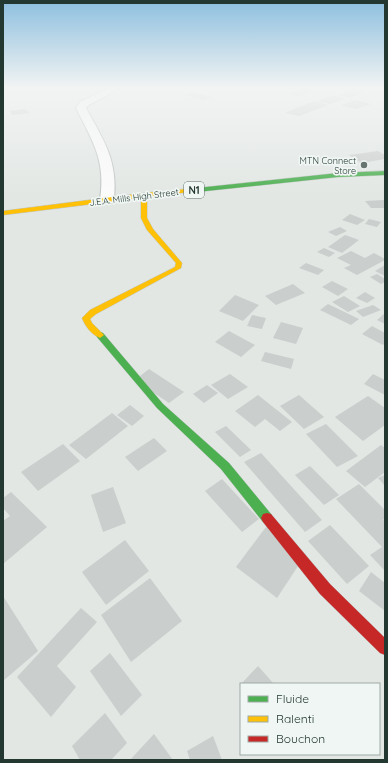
<svg xmlns="http://www.w3.org/2000/svg" width="388" height="763" font-family="Quicksand,sans-serif">
  <style>
    .building { fill: #cacecc }
    .lines { fill: none; stroke-linecap: round; stroke-linejoin: round }
    .street-casing { stroke: #bfc4c1; stroke-width: 2 }
    .fast-casing { stroke: #bfc5c2; stroke-width: 1 }
    .slow-casing { stroke: #bfc5c2; stroke-width: 1 }
    .jam-casing { stroke: #bfc5c2; stroke-width: 1 }
    .street { fill: #fbfbfb; fill-rule: evenodd }
    .fast { fill: #4caf50; fill-rule: evenodd }
    .slow { fill: #ffc107; fill-rule: evenodd }
    .jam { fill: #c62828; fill-rule: evenodd }
    .poi-dot { fill: #66756f; stroke: #f0f6f3; stroke-width: 1.5 }
    .labels { text-anchor: middle; dominant-baseline: central; stroke-width: 3.5; stroke-linejoin: round; paint-order: stroke }
    .far-poi-label { font-size: 9px; fill: #233830; stroke: #f0f6f3; text-anchor: end }
    .far-street-label { font-size: 9px; fill: #233830; stroke: #f0f6f3 }
    .shield { fill: #f0f6f3; stroke: #60716a; stroke-width: 1 }
    .shield-label { font-size: 10px; font-weight: bold; fill: #233830 }
  </style>
  <rect width="100%" height="100%" fill="#e2e7e4"/>
  <!-- building -->
  <g class="building">
    <path d="M 304,88 L 316,90 L 300,96 L 289,94 Z"/>
    <path d="M 354,89 L 365,92 L 350,98 L 338,95 Z"/>
    <path d="M 193,92 L 212,97 L 203,100 L 184,95 Z"/>
    <path d="M 334,95 L 346,99 L 329,104 L 317,101 Z"/>
    <path d="M 356,100 L 371,104 L 356,109 L 341,105 Z"/>
    <path d="M 315,101 L 328,105 L 299,116 L 285,113 L 301,106 L 314,110 L 301,106 Z"/>
    <path d="M 25,109 L 30,113 L 13,115 L 9,111 Z"/>
    <path d="M 378,151 L 385,155 L 385,159 L 361,163 L 349,155 Z"/>
    <path d="M 384,200 L 385,208 L 371,208 L 365,201 Z"/>
    <path d="M 350,214 L 365,220 L 357,225 L 342,220 Z"/>
    <path d="M 369,219 L 381,222 L 377,227 L 365,224 Z"/>
    <path d="M 340,227 L 347,231 L 336,236 L 328,232 Z"/>
    <path d="M 345,235 L 359,240 L 342,253 L 328,247 Z"/>
    <path d="M 324,248 L 335,253 L 329,257 L 317,252 Z"/>
    <path d="M 351,251 L 365,258 L 374,253 L 385,259 L 385,260 L 357,275 L 344,268 L 351,265 L 337,258 Z"/>
    <path d="M 306,263 L 324,270 L 318,275 L 299,268 Z"/>
    <path d="M 385,265 L 385,276 L 375,271 Z"/>
    <path d="M 377,274 L 385,279 L 385,282 L 381,284 L 370,277 Z"/>
    <path d="M 332,281 L 348,289 L 338,296 L 322,287 Z"/>
    <path d="M 293,284 L 305,293 L 276,305 L 265,296 Z"/>
    <path d="M 365,292 L 375,298 L 367,303 L 356,298 Z"/>
    <path d="M 235,295 L 259,305 L 243,321 L 219,311 Z"/>
    <path d="M 344,296 L 360,306 L 348,312 L 332,302 Z"/>
    <path d="M 328,304 L 359,319 L 351,325 L 320,310 Z"/>
    <path d="M 373,305 L 381,310 L 363,317 L 356,311 Z"/>
    <path d="M 385,313 L 385,324 L 377,320 Z"/>
    <path d="M 252,315 L 266,318 L 262,329 L 247,326 Z"/>
    <path d="M 281,322 L 303,328 L 296,344 L 273,338 Z"/>
    <path d="M 372,326 L 385,333 L 385,343 L 383,345 L 362,334 Z"/>
    <path d="M 229,331 L 255,345 L 241,357 L 215,342 Z"/>
    <path d="M 265,352 L 294,359 L 291,369 L 261,361 Z"/>
    <path d="M 149,369 L 184,392 L 169,403 L 135,380 Z"/>
    <path d="M 230,374 L 248,387 L 228,399 L 211,385 Z"/>
    <path d="M 373,374 L 385,380 L 385,395 L 364,384 Z"/>
    <path d="M 207,385 L 218,393 L 204,403 L 193,394 Z"/>
    <path d="M 258,395 L 292,422 L 280,431 L 265,419 L 255,427 L 235,411 Z"/>
    <path d="M 299,395 L 324,417 L 304,429 L 280,406 Z"/>
    <path d="M 368,396 L 385,408 L 385,425 L 363,441 L 335,417 Z"/>
    <path d="M 130,405 L 144,416 L 132,426 L 117,415 Z"/>
    <path d="M 112,413 L 128,426 L 86,459 L 69,445 Z"/>
    <path d="M 326,424 L 358,456 L 337,467 L 306,434 Z"/>
    <path d="M 226,426 L 251,450 L 240,457 L 215,432 Z"/>
    <path d="M 154,438 L 167,451 L 138,471 L 125,457 Z"/>
    <path d="M 63,444 L 80,461 L 38,491 L 21,472 Z"/>
    <path d="M 381,445 L 385,448 L 385,472 L 365,487 L 346,471 Z"/>
    <path d="M 261,453 L 322,520 L 305,532 L 244,462 Z"/>
    <path d="M 310,466 L 339,495 L 324,505 L 295,475 Z"/>
    <path d="M 385,475 L 385,486 L 378,478 Z"/>
    <path d="M 222,479 L 259,519 L 242,532 L 205,491 Z"/>
    <path d="M 359,484 L 385,510 L 385,518 L 383,520 L 385,521 L 385,571 L 370,555 L 382,547 L 336,499 Z"/>
    <path d="M 113,487 L 126,523 L 103,532 L 91,495 Z"/>
    <path d="M 11,492 L 47,527 L 3,564 L 3,521 L 10,516 L 3,508 L 3,498 Z"/>
    <path d="M 330,525 L 369,566 L 347,584 L 308,541 Z"/>
    <path d="M 266,527 L 306,554 L 277,598 L 236,567 Z"/>
    <path d="M 125,540 L 149,571 L 106,605 L 82,572 Z"/>
    <path d="M 371,572 L 385,583 L 385,611 L 359,591 Z"/>
    <path d="M 150,578 L 182,621 L 131,662 L 101,615 Z"/>
    <path d="M 3,596 L 38,651 L 3,681 Z"/>
    <path d="M 81,608 L 97,622 L 57,666 L 76,687 L 51,717 L 17,677 Z"/>
    <path d="M 110,653 L 142,695 L 121,716 L 90,671 Z"/>
    <path d="M 258,666 L 274,684 L 241,684 Z"/>
    <path d="M 105,713 L 127,743 L 111,760 L 80,760 L 72,746 Z"/>
    <path d="M 154,734 L 173,760 L 130,760 Z"/>
    <path d="M 213,736 L 222,760 L 190,760 L 187,751 Z"/>
  </g>
  <g class="lines">
    <!-- street casing -->
    <g class="street-casing">
      <path id="street" d="M 109,88 L 120,88 L 87,106 L 86,108 C 104,141 118,160 114,200 L 112,203 L 102,203 L 100,200 C 106,161 93,142 76,108 L 80,102 Z"/>
    </g>
    <!-- fast casing -->
    <g class="fast-casing">
      <g id="fast">
        <path d="M 385,171 L 385,175 L 338,177 L 187,193 L 184,191 L 187,189 L 338,173 Z"/>
        <path d="M 100,332 L 103,333 L 163,404 L 229,463 L 271,514 L 273,518 L 271,522 L 267,523 L 263,522 L 221,469 L 157,408 L 97,337 L 96,335 L 97,333 Z"/>
      </g>
    </g>
    <!-- slow casing -->
    <g class="slow-casing">
      <path id="slow" d="M 187,189 L 190,191 L 189,192 L 147,197 L 147,218 L 153,229 L 182,263 L 181,268 L 96,314 L 90,319 L 92,323 L 104,335 L 100,338 C 92,335 85,326 82,318 L 90,310 L 175,267 L 176,263 L 147,230 L 141,218 L 141,198 L 3,215 L 3,211 L 144,193 Z"/>
    </g>
    <!-- jam casing -->
    <g class="jam-casing">
      <path id="jam" d="M 267,513 L 271,514 L 330,584 L 385,638 L 385,655 L 380,653 L 320,594 L 263,522 L 261,518 L 263,514 Z"/>
    </g>
    <!-- street -->
    <use href="#street" class="street"/>
    <!-- fast -->
    <use href="#fast" class="fast"/>
    <!-- slow -->
    <use href="#slow" class="slow"/>
    <!-- jam -->
    <use href="#jam" class="jam"/>
  </g>
  <!-- sky -->
  <linearGradient id="sky" x2="0" y2="1"><stop stop-color="#8dbfdf"/><stop offset="0.45" stop-color="#f2f4f3"/><stop offset="1" stop-color="#f2f4f3" stop-opacity="0"/></linearGradient>
  <rect width="388" height="195" fill="url(#sky)"/>
  <!-- markers -->
  <circle class="poi-dot" cx="364" cy="165" r="4"/>
  <g class="labels">
    <!-- far-poi labels -->
    <g class="far-poi-label">
      <text x="356" y="160">MTN Connect<tspan x="356" dy="10">Store</tspan></text>
    </g>
    <!-- far-street labels -->
    <g class="far-street-label">
      <text transform="translate(134 197) rotate(-7)">J.E.A. Mills High Street</text>
    </g>
    <!-- shield labels -->
    <rect class="shield" x="184" y="182" width="20" height="16" rx="3"/>
    <g class="shield-label">
      <text x="194" y="190">N1</text>
    </g>
  </g>
  <!-- border -->
  <rect width="388" height="763" fill="none" stroke="#233830" stroke-width="8"/>
  <!-- legend -->
  <rect x="240" y="683" width="140" height="72" fill="#f0f6f3" stroke="#9eaaa5"/>
  <rect x="248" y="696" width="20" height="6" fill="#4caf50" stroke="#9eaaa5"/>
  <text x="276" y="703" font-size="12" fill="#233830">Fluide</text>
  <rect x="248" y="716" width="20" height="6" fill="#ffc107" stroke="#9eaaa5"/>
  <text x="276" y="723" font-size="12" fill="#233830">Ralenti</text>
  <rect x="248" y="736" width="20" height="6" fill="#c62828" stroke="#9eaaa5"/>
  <text x="276" y="743" font-size="12" fill="#233830">Bouchon</text>
</svg>
